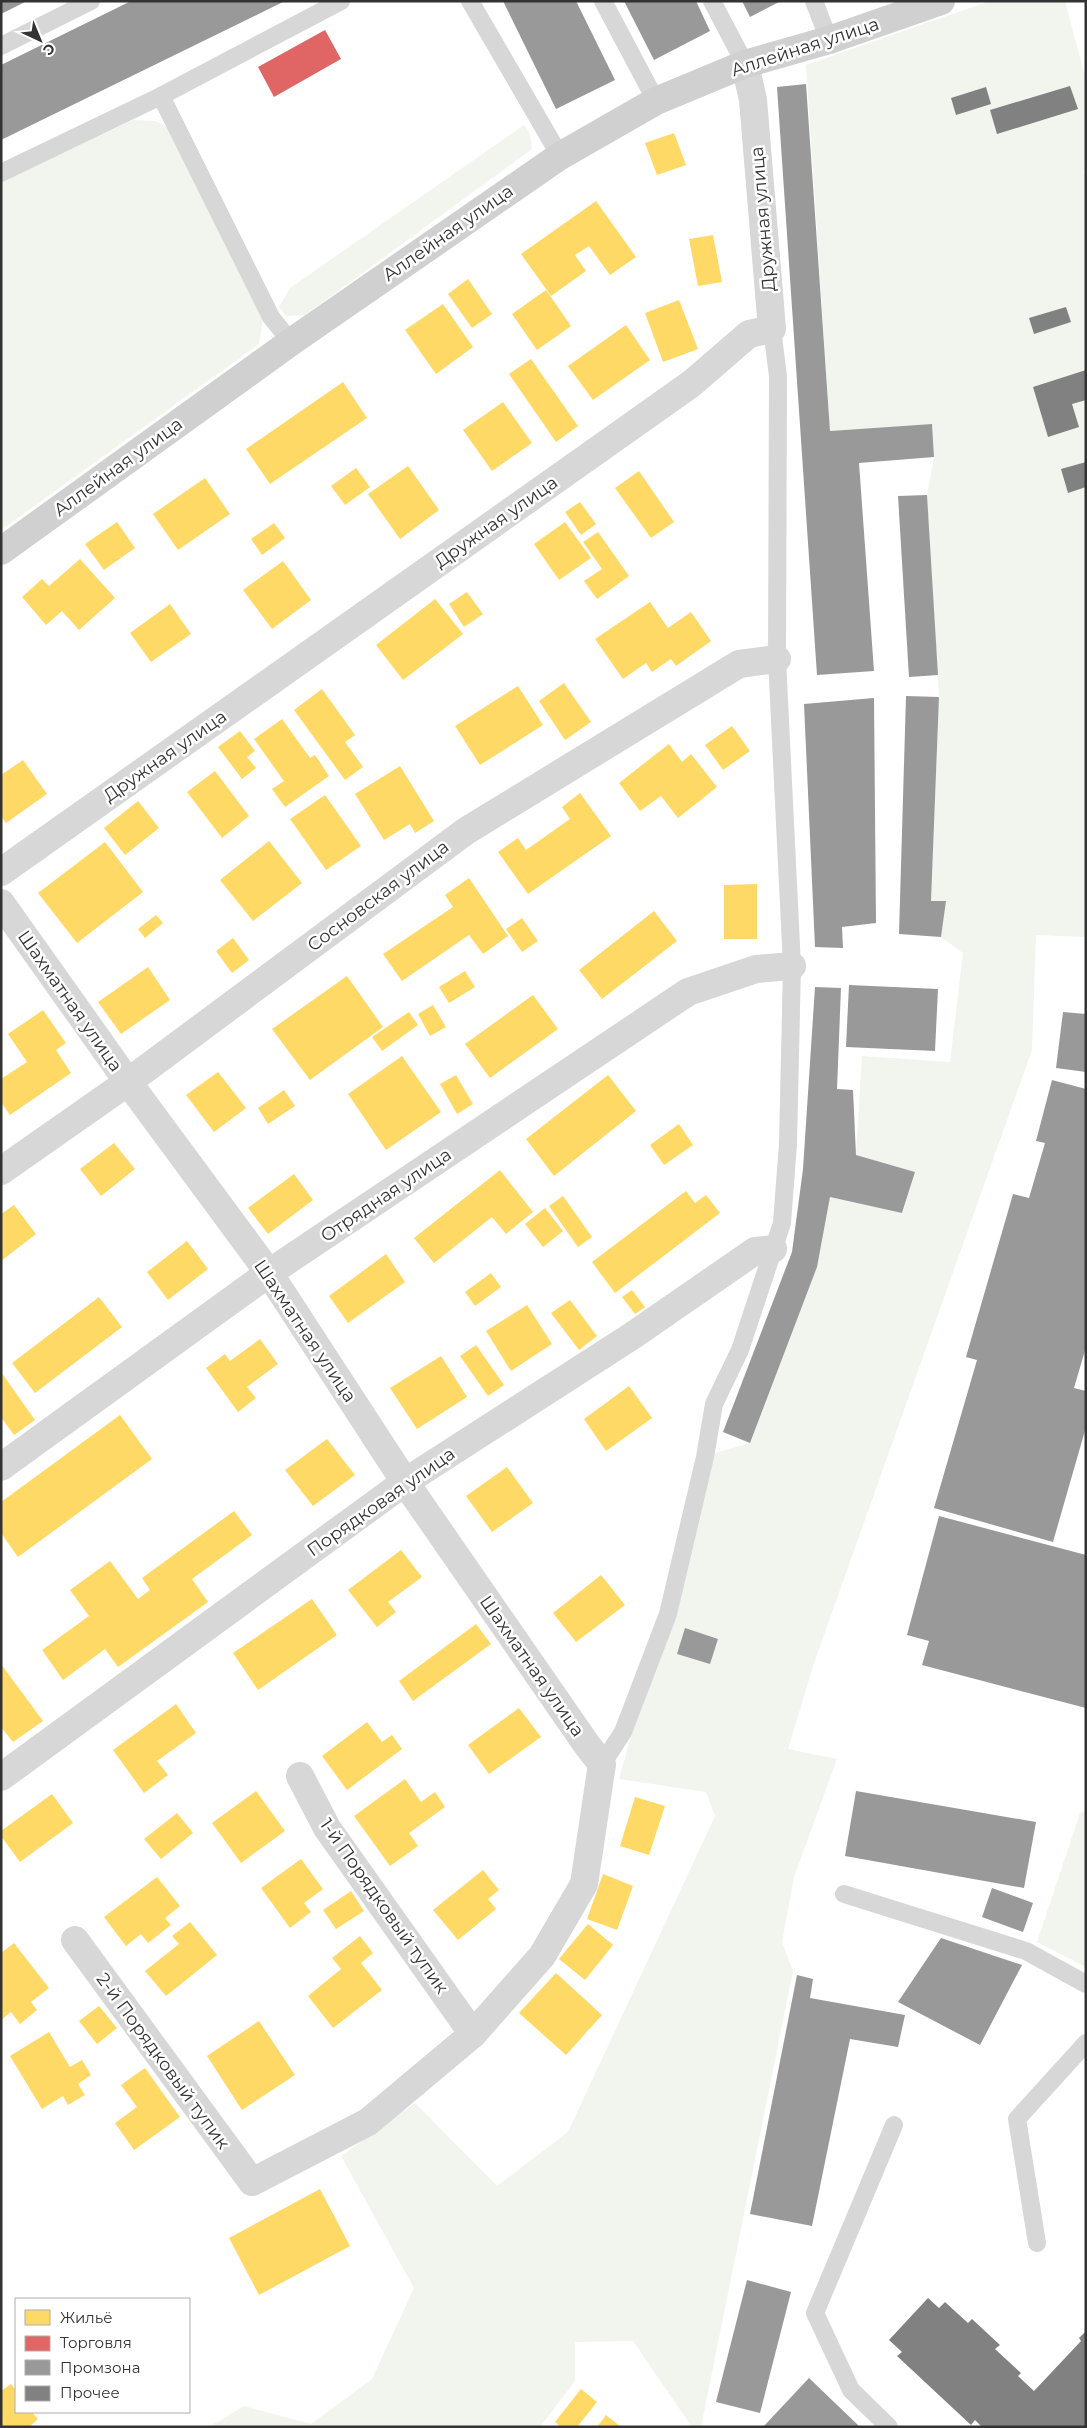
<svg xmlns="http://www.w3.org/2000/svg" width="1087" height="2428" font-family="Montserrat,sans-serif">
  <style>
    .green { fill: #f1f5ed }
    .homes { fill: #ffd966 }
    .shops { fill: #e06666 }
    .industry { fill: #999 }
    .building { fill: #818181 }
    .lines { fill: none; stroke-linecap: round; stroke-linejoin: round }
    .lane { stroke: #d7d7d7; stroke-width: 18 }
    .street { stroke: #d7d7d7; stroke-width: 28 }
    .secondary { stroke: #d0d0d0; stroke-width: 28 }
    .labels { text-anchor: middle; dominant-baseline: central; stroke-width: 5; stroke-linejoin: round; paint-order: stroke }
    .street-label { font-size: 18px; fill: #333; stroke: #fff }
  </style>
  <rect width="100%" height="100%" fill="#fff"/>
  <!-- green -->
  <g class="green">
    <path d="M 990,1 L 1065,1 L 1086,80 L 1086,170 L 1083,172 L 1086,177 L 1086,937 L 1036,935 L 1032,1050 L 814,1663 L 788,1749 L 837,1759 L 794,1877 L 782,1942 L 793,1971 L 701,2427 L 692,2427 L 633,2341 L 575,2342 L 575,2381 L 540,2427 L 209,2427 L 244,2406 L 311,2424 L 372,2379 L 414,2288 L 341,2156 L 415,2103 L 497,2186 L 568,2132 L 715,1816 L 706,1792 L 619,1779 L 711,1454 L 750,1443 L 817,1267 L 830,1197 L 903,1213 L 915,1172 L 856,1155 L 862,1056 L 950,1062 L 963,953 L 941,937 L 946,901 L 931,901 L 939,697 L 927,495 L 934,457 L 932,424 L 830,431 L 806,65 Z"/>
    <path d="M 133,120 L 156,121 L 172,130 L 263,319 L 259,344 L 1,530 L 1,182 Z"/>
    <path d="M 524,125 L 530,134 L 532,149 L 305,315 L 286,316 L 279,307 L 290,288 Z"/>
    <path d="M 1086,1811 L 1086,1967 L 1037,1942 L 1080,1813 Z"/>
  </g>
  <!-- homes -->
  <g class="homes">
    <path d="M 674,133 L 686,165 L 657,175 L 645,143 Z"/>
    <path d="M 596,201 L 636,257 L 610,275 L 589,246 L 575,255 L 586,271 L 551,296 L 521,254 Z"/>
    <path d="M 713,235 L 722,282 L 698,286 L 689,239 Z"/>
    <path d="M 468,279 L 492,314 L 472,328 L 448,294 Z"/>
    <path d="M 546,290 L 571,326 L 537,350 L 512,314 Z"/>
    <path d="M 679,300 L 698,349 L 663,362 L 645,313 Z"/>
    <path d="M 443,304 L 473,347 L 436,374 L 405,330 Z"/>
    <path d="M 626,325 L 650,360 L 593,400 L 568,366 Z"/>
    <path d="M 531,359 L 578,426 L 556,442 L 509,374 Z"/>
    <path d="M 343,382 L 367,418 L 270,484 L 246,449 Z"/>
    <path d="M 503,402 L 532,443 L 492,471 L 463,430 Z"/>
    <path d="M 408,466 L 439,510 L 400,539 L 368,494 Z"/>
    <path d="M 356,468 L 370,487 L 345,505 L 331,486 Z"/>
    <path d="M 639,471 L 674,522 L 651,538 L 615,488 Z"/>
    <path d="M 205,478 L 230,514 L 178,550 L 153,514 Z"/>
    <path d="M 580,502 L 596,524 L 581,535 L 565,512 Z"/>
    <path d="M 117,522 L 135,548 L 104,570 L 85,544 Z"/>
    <path d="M 565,522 L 591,558 L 559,580 L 534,544 Z"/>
    <path d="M 274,523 L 285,538 L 262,555 L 251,539 Z"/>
    <path d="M 598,532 L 629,576 L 597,599 L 584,581 L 602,569 L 583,542 Z"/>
    <path d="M 80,559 L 115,598 L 79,630 L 62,611 L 46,625 L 22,597 L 42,579 L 49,586 Z"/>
    <path d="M 283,561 L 311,600 L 272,629 L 243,590 Z"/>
    <path d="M 467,592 L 483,614 L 464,627 L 449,604 Z"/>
    <path d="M 435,599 L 463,634 L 403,680 L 376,645 Z"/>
    <path d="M 650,602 L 668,628 L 691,612 L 711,641 L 676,666 L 671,659 L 652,672 L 646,663 L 623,679 L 595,639 Z"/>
    <path d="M 170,604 L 191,634 L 151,662 L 130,633 Z"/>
    <path d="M 564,683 L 591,722 L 565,740 L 539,701 Z"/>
    <path d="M 518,686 L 543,725 L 480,765 L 455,726 Z"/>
    <path d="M 322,689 L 355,735 L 345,742 L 363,767 L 345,780 L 294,710 Z"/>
    <path d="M 282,719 L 310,758 L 315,755 L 329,776 L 285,807 L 272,789 L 284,781 L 254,739 Z"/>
    <path d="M 732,726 L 750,751 L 723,770 L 705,745 Z"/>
    <path d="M 240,731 L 255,751 L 247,757 L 256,768 L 242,779 L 218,747 Z"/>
    <path d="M 669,744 L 682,762 L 691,754 L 717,787 L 678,818 L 661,796 L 640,811 L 619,783 Z"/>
    <path d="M 23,760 L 47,794 L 6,823 L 1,816 L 1,775 Z"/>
    <path d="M 400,766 L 434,821 L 415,833 L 410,824 L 384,840 L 355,794 Z"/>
    <path d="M 215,771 L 249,816 L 222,838 L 187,792 Z"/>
    <path d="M 580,793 L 611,836 L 528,894 L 498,852 L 518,838 L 526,850 L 570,819 L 562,807 Z"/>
    <path d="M 325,795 L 361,846 L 326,870 L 290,819 Z"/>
    <path d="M 138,801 L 159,828 L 125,855 L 104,828 Z"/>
    <path d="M 269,841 L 302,883 L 253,921 L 220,880 Z"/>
    <path d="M 105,842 L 143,892 L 77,943 L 38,893 Z"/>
    <path d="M 469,878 L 508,936 L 483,954 L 469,935 L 402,981 L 383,954 L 453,907 L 445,895 Z"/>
    <path d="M 757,884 L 757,939 L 724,939 L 724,885 Z"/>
    <path d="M 654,911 L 677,941 L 602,999 L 579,970 Z"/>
    <path d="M 156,915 L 163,923 L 145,938 L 138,929 Z"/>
    <path d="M 522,918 L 538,941 L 522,952 L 506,929 Z"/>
    <path d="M 233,938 L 249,960 L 232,973 L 216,951 Z"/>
    <path d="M 148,967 L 170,1000 L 121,1034 L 98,1002 Z"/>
    <path d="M 465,971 L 475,987 L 449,1003 L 439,987 Z"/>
    <path d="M 347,976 L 383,1027 L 310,1080 L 272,1029 Z"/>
    <path d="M 533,995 L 558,1029 L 490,1078 L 465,1044 Z"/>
    <path d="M 433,1005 L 446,1027 L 430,1036 L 418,1014 Z"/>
    <path d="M 43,1010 L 66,1043 L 56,1050 L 71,1073 L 10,1115 L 1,1102 L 1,1079 L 27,1062 L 8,1034 Z"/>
    <path d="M 409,1012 L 418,1025 L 382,1051 L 372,1037 Z"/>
    <path d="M 402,1056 L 441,1112 L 386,1150 L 348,1094 Z"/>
    <path d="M 218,1072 L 246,1108 L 214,1132 L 186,1095 Z"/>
    <path d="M 456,1075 L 473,1104 L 457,1114 L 440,1084 Z"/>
    <path d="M 608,1075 L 636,1111 L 554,1176 L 526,1139 Z"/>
    <path d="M 284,1090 L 295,1106 L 268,1124 L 258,1108 Z"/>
    <path d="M 679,1124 L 693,1145 L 664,1165 L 650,1145 Z"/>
    <path d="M 114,1143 L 135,1169 L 101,1196 L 80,1169 Z"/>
    <path d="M 500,1170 L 533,1212 L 506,1234 L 492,1217 L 434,1263 L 414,1238 Z"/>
    <path d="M 294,1174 L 313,1200 L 268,1234 L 248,1208 Z"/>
    <path d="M 686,1191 L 695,1203 L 706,1195 L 720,1213 L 615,1293 L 592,1262 Z"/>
    <path d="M 563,1196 L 592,1237 L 578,1247 L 549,1206 Z"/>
    <path d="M 14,1205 L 36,1234 L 1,1261 L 1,1214 Z"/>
    <path d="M 545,1208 L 563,1231 L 543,1247 L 525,1224 Z"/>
    <path d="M 187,1241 L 208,1269 L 168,1300 L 147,1272 Z"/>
    <path d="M 386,1254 L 405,1282 L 348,1323 L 329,1296 Z"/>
    <path d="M 491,1273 L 501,1287 L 475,1306 L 465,1292 Z"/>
    <path d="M 632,1290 L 645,1307 L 635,1314 L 622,1297 Z"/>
    <path d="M 99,1297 L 122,1327 L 35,1393 L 12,1363 Z"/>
    <path d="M 570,1300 L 597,1336 L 579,1350 L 551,1313 Z"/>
    <path d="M 527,1305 L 552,1344 L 511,1371 L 486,1331 Z"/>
    <path d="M 260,1339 L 278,1364 L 247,1387 L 256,1398 L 238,1412 L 206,1368 L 225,1354 L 230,1361 Z"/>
    <path d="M 476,1345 L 504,1385 L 488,1396 L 460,1356 Z"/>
    <path d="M 441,1356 L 467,1397 L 417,1429 L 390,1388 Z"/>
    <path d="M 1,1372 L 35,1420 L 14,1435 L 1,1417 Z"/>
    <path d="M 629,1386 L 652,1418 L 606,1451 L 584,1419 Z"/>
    <path d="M 120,1415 L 152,1459 L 18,1557 L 1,1533 L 1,1502 Z"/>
    <path d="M 327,1439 L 355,1475 L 313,1506 L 285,1470 Z"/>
    <path d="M 507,1467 L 533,1503 L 492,1532 L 466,1496 Z"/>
    <path d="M 234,1511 L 252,1535 L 192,1579 L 208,1602 L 118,1667 L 105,1649 L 63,1680 L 42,1650 L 89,1616 L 70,1590 L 110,1561 L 138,1599 L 150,1590 L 142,1578 Z"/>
    <path d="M 401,1550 L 422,1577 L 388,1602 L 396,1612 L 377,1627 L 348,1590 Z"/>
    <path d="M 601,1575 L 625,1605 L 576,1642 L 553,1613 Z"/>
    <path d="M 312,1599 L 337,1635 L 258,1690 L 233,1653 Z"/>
    <path d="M 476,1624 L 491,1644 L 413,1701 L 399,1681 Z"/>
    <path d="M 1,1664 L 43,1721 L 13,1742 L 1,1727 Z"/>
    <path d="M 176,1704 L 196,1733 L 157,1761 L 168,1775 L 144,1793 L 113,1750 Z"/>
    <path d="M 519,1708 L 541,1737 L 489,1774 L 468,1745 Z"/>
    <path d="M 367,1722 L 382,1742 L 392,1735 L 402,1749 L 347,1790 L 322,1756 Z"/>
    <path d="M 405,1779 L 421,1802 L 435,1792 L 445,1807 L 409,1833 L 418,1846 L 390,1866 L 354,1816 Z"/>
    <path d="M 256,1791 L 285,1831 L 241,1863 L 212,1823 Z"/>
    <path d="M 52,1794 L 73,1823 L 20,1862 L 1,1836 L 1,1831 Z"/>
    <path d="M 635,1797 L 665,1806 L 649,1855 L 620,1846 Z"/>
    <path d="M 177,1813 L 193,1833 L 161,1859 L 144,1839 Z"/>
    <path d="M 301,1859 L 323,1889 L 304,1903 L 311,1912 L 290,1928 L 261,1888 Z"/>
    <path d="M 483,1870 L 499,1890 L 488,1899 L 496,1909 L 458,1940 L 433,1910 Z"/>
    <path d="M 603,1874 L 633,1886 L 617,1930 L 587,1919 Z"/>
    <path d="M 157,1877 L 180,1906 L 165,1918 L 171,1925 L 148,1943 L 141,1934 L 126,1946 L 104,1917 Z"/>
    <path d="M 351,1891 L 364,1911 L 336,1929 L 323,1910 Z"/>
    <path d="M 190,1922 L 217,1955 L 166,1996 L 145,1971 L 179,1944 L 172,1936 Z"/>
    <path d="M 588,1924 L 613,1945 L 585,1980 L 559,1959 Z"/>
    <path d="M 360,1936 L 373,1953 L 361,1963 L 382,1990 L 333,2028 L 308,1996 L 341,1969 L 332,1958 Z"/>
    <path d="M 14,1943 L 49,1988 L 31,2002 L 37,2010 L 20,2024 L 11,2012 L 1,2020 L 1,1953 Z"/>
    <path d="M 556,1973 L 602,2015 L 566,2055 L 519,2013 Z"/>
    <path d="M 99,2006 L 117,2028 L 97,2044 L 79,2021 Z"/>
    <path d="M 259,2021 L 295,2075 L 242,2110 L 207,2056 Z"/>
    <path d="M 49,2032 L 70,2067 L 82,2060 L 91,2075 L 78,2084 L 85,2095 L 68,2105 L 63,2096 L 42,2109 L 10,2056 Z"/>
    <path d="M 145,2068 L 180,2117 L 134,2150 L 115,2123 L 137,2107 L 121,2085 Z"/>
    <path d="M 320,2189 L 350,2246 L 259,2295 L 229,2238 Z"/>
    <path d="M 11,2384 L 16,2390 L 16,2412 L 32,2412 L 38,2419 L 29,2427 L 1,2427 L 1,2391 Z"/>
    <path d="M 581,2389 L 597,2402 L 577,2427 L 561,2427 L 555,2422 Z"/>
    <path d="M 606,2415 L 621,2427 L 597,2427 Z"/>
  </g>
  <!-- shops -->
  <path class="shops" d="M 325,30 L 341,59 L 274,97 L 258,67 Z"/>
  <!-- industry -->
  <g class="industry">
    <path d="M 1,1 L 27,1 L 1,14 Z"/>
    <path d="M 131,1 L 285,1 L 1,140 L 1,65 Z"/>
    <path d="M 503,1 L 576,1 L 615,80 L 556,109 Z"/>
    <path d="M 624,1 L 696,1 L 710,31 L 654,60 Z"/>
    <path d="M 742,1 L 781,1 L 750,17 Z"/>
    <path d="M 806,84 L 830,431 L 932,424 L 934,457 L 859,463 L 874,671 L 817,675 L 777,87 Z"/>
    <path d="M 927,495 L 938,675 L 909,677 L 898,496 Z"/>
    <path d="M 906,696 L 939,697 L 931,901 L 946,901 L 941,937 L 899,934 Z"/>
    <path d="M 874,698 L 876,923 L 842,927 L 843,948 L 815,947 L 804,704 Z"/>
    <path d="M 849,985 L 938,989 L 935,1051 L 846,1047 Z"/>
    <path d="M 815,987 L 841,988 L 837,1089 L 853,1090 L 856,1155 L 915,1172 L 902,1213 L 830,1197 L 817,1267 L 750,1443 L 723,1432 L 792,1252 L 803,1169 Z"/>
    <path d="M 1063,1012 L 1086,1014 L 1086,1072 L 1056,1068 Z"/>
    <path d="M 1052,1080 L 1086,1089 L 1086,1347 L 1074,1388 L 1086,1391 L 1086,1427 L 1053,1542 L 934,1508 L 977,1360 L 966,1357 L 1013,1194 L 1029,1198 L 1045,1143 L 1036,1141 Z"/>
    <path d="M 939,1516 L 1086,1555 L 1086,1708 L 922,1665 L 929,1641 L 907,1635 Z"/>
    <path d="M 685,1628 L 718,1639 L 710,1664 L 677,1654 Z"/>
    <path d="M 856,1791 L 1036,1822 L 1024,1888 L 845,1856 Z"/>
    <path d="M 992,1888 L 1033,1903 L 1023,1932 L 982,1917 Z"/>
    <path d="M 941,1938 L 1022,1965 L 980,2045 L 898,2002 Z"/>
    <path d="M 797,1975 L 813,1979 L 810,1998 L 905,2015 L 898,2047 L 850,2039 L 812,2226 L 750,2214 Z"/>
    <path d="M 747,2280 L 791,2292 L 760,2413 L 716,2402 Z"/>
    <path d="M 809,2378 L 860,2427 L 763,2427 Z"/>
  </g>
  <!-- building -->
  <g class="building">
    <path d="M 1070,86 L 1078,109 L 997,134 L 990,110 Z"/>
    <path d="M 986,87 L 991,104 L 956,115 L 951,98 Z"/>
    <path d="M 1066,307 L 1071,322 L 1034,334 L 1029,318 Z"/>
    <path d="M 1086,370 L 1086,400 L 1072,404 L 1079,427 L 1048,437 L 1033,387 Z"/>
    <path d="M 1086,462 L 1086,487 L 1068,493 L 1061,469 Z"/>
    <path d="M 928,2298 L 939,2308 L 945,2302 L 968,2323 L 972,2319 L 1000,2345 L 995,2349 L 1021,2373 L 1018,2376 L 1034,2391 L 1081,2341 L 1079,2338 L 1086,2331 L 1086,2427 L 982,2427 L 975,2420 L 971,2425 L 897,2356 L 902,2352 L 889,2340 Z"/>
  </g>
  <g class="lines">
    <!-- lane -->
    <g class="lane">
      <path d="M 470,1 L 560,156"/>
      <path d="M 603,1 L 656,101"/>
      <path d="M 712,1 L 745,64"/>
      <path d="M 814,1 L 829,40"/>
      <path d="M 1,46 L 91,1"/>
      <path d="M 161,96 L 341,1"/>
      <path d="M 1,173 L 161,96 L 271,317 L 291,342"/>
      <path d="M 602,1764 L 623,1732 L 668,1614 L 705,1457 L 714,1404 L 740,1350 L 782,1223 L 788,1144 L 792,966 L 777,659 L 778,376 L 772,329"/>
      <path d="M 844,1894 L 1026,1951 L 1086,1984"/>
      <path d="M 1037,2243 L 1017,2119 L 1086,2043"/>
      <path d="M 889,2427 L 851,2390 L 815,2313 L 894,2125"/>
    </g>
    <!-- street -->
    <g class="street">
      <path d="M 1,872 L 691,384 L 749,334 L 772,329 L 753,100 L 745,64"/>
      <path d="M 1,903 L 128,1082 L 269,1273 L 405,1482 L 587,1745 L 602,1764 L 584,1884 L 542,1956 L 473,2034 L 368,2122 L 252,2182 L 75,1940"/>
      <path d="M 1,1171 L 128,1082 L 466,831 L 739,664 L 777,659"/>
      <path d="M 1,1467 L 269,1273 L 688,992 L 756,969 L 792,966"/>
      <path d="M 300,1776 L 327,1828 L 473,2034"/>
      <path d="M 1,1777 L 405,1482 L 632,1336 L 755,1251 L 773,1249"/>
    </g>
    <!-- secondary -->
    <path class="secondary" d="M 1,551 L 291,342 L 560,156 L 656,101 L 745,64 L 829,40 L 941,1"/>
  </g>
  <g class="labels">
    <!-- street labels -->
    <g class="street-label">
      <text transform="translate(805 47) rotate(-18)">Аллейная улица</text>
      <text transform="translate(763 219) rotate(-95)">Дружная улица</text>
      <text transform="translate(448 233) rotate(-35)">Аллейная улица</text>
      <text transform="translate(118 467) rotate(-36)">Аллейная улица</text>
      <text transform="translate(496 522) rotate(-35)">Дружная улица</text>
      <text transform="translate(165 756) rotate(-35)">Дружная улица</text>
      <text transform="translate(378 896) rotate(-37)">Сосновская улица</text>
      <text transform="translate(70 1001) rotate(55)">Шахматная улица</text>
      <text transform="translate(386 1195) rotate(-34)">Отрядная улица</text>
      <text transform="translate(305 1331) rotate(56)">Шахматная улица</text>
      <text transform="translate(381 1502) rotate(-35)">Порядковая улица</text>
      <text transform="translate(532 1666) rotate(55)">Шахматная улица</text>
      <text transform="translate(384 1906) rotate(55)">1-й Порядковый тупик</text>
      <text transform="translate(163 2061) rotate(54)">2-й Порядковый тупик</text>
    </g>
  </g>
  <!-- border -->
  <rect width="1087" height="2428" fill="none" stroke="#333333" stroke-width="5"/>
  <!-- legend -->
  <rect x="15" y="2298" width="175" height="115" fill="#ffffff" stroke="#adadad"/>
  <rect x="25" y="2310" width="25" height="15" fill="#ffd966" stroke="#adadad"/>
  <text x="60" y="2323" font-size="15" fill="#333333">Жильё</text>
  <rect x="25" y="2336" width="25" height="15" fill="#e06666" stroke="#adadad"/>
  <text x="60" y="2348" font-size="15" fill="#333333">Торговля</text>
  <rect x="25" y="2360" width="25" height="15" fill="#999999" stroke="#adadad"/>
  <text x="60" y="2373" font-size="15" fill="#333333">Промзона</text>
  <rect x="25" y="2386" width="25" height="15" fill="#818181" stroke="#adadad"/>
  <text x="60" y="2398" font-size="15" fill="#333333">Прочее</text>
  <!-- north arrow -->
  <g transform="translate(40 40) rotate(136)" stroke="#ffffff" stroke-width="4" paint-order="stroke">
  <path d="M0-4L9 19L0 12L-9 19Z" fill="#333333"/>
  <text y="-8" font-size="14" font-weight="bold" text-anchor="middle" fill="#333333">С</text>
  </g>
</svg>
